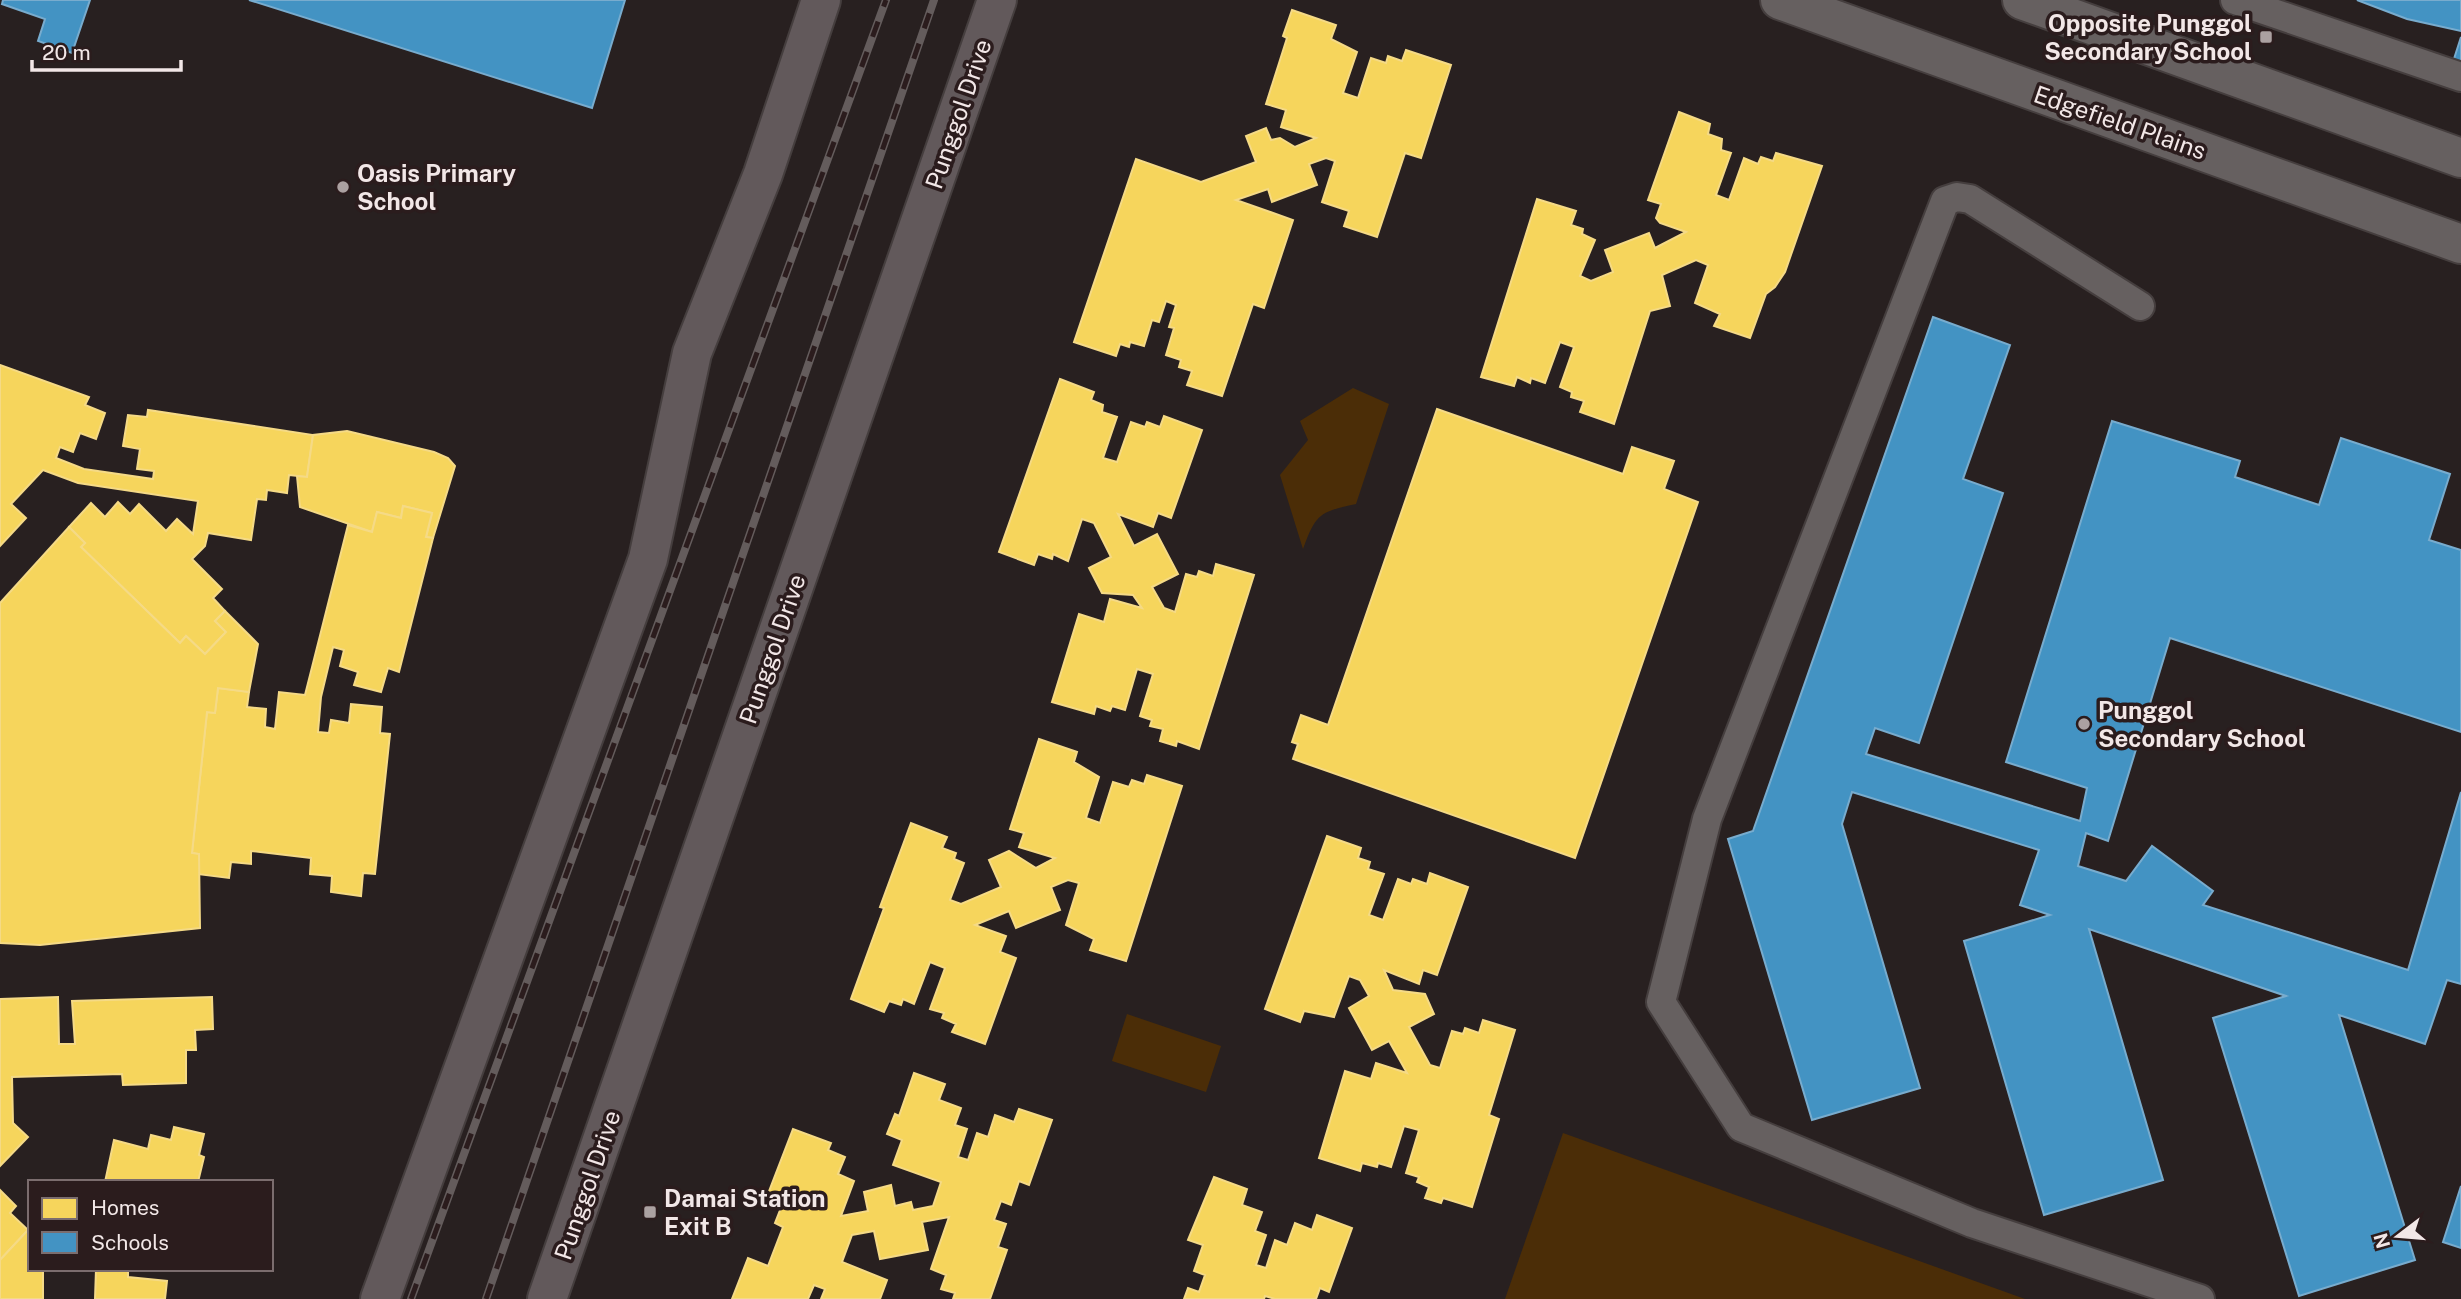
<svg xmlns="http://www.w3.org/2000/svg" width="2461" height="1299" font-family="'Public Sans',sans-serif">
  <style>
    .green { fill: #4b2d07 }
    .homes { fill: #f6d55c; stroke: #f5da86; stroke-width: 2 }
    .schools { fill: #4393c3; stroke: #78acce; stroke-width: 2 }
    .lines { fill: none; stroke-linecap: round; stroke-linejoin: round }
    .lane-casing { stroke: #453e3e; stroke-width: 32 }
    .street-casing { stroke: #453e3e; stroke-width: 42 }
    .secondary-casing { stroke: #453e3e; stroke-width: 42 }
    .lane { stroke: #666060; stroke-width: 28 }
    .street { stroke: #666060; stroke-width: 38 }
    .secondary { stroke: #62595b; stroke-width: 38 }
    .rail-casing { stroke: #645c5c; stroke-width: 8 }
    .rail { stroke: #2b1c1d; stroke-width: 5; stroke-dasharray: 16; stroke-linecap: butt }
    .poi-dot { fill: #aba1a1; stroke: #2b1c1d; stroke-width: 2.5 }
    .labels { text-anchor: middle; dominant-baseline: central; stroke-width: 7; stroke-linejoin: round; paint-order: stroke }
    .poi-label { font-size: 24px; font-weight: bold; fill: #f2e7e7; stroke: #2b1c1d; text-anchor: start }
    .street-label { font-size: 24px; fill: #f2e7e7; stroke: #2b1c1d }
  </style>
  <rect width="100%" height="100%" fill="#282020"/>
  <!-- green -->
  <g class="green">
    <path d="M 1353,388 L 1389,404 L 1356,504 C 1319,512 1316,514 1303,549 L 1280,475 L 1308,440 L 1300,421 Z"/>
    <path d="M 1127,1014 L 1221,1046 L 1206,1092 L 1112,1061 Z"/>
    <path d="M 1563,1133 L 2025,1299 L 1505,1299 Z"/>
  </g>
  <!-- homes -->
  <g class="homes">
    <path d="M 1292,10 L 1336,25 L 1331,39 L 1357,52 L 1343,93 L 1358,98 L 1371,58 L 1386,63 L 1388,56 L 1402,61 L 1406,50 L 1451,65 L 1421,158 L 1405,153 L 1377,237 L 1344,226 L 1349,211 L 1322,202 L 1335,161 L 1326,158 L 1309,164 L 1317,185 L 1272,202 L 1268,189 L 1236,200 L 1293,220 L 1264,308 L 1253,304 L 1222,396 L 1187,385 L 1192,371 L 1179,367 L 1181,360 L 1166,355 L 1174,328 L 1169,327 L 1176,305 L 1166,301 L 1159,322 L 1152,320 L 1144,346 L 1130,342 L 1129,347 L 1120,344 L 1116,356 L 1074,342 L 1136,159 L 1201,182 L 1256,162 L 1246,136 L 1266,128 L 1271,140 L 1280,138 L 1295,147 L 1316,138 L 1281,127 L 1286,110 L 1266,104 L 1287,38 L 1283,36 Z"/>
    <path d="M 1679,112 L 1710,124 L 1708,134 L 1722,139 L 1721,150 L 1731,153 L 1716,195 L 1729,200 L 1744,158 L 1758,164 L 1761,157 L 1773,161 L 1776,153 L 1822,166 L 1785,272 L 1775,287 L 1766,294 L 1750,338 L 1714,326 L 1720,314 L 1695,303 L 1708,265 L 1696,260 L 1662,275 L 1670,306 L 1650,311 L 1614,424 L 1580,412 L 1584,401 L 1571,397 L 1572,392 L 1560,387 L 1574,347 L 1560,342 L 1545,383 L 1531,378 L 1530,383 L 1517,377 L 1514,386 L 1481,377 L 1537,199 L 1576,211 L 1571,225 L 1583,229 L 1582,234 L 1595,240 L 1580,276 L 1591,281 L 1613,272 L 1605,250 L 1649,233 L 1655,248 L 1686,232 L 1660,223 L 1656,218 L 1661,204 L 1648,200 Z"/>
    <path d="M 0,365 L 89,397 L 85,405 L 105,413 L 96,439 L 80,433 L 73,452 L 60,447 L 56,458 L 84,469 L 153,479 L 154,471 L 137,469 L 140,449 L 123,446 L 128,415 L 147,417 L 148,410 L 313,435 L 307,477 L 289,475 L 287,493 L 267,490 L 266,500 L 257,499 L 251,540 L 208,533 L 205,546 L 192,559 L 222,589 L 213,598 L 225,611 L 215,621 L 226,632 L 205,654 L 186,636 L 180,643 L 81,547 L 85,543 L 69,527 L 91,503 L 105,517 L 118,502 L 130,514 L 139,504 L 166,531 L 177,519 L 193,534 L 198,501 L 78,483 L 43,470 L 11,504 L 26,518 L 0,546 Z"/>
    <path d="M 1060,379 L 1094,392 L 1091,400 L 1103,405 L 1102,412 L 1117,417 L 1103,458 L 1117,462 L 1131,422 L 1145,427 L 1147,422 L 1160,427 L 1164,416 L 1202,430 L 1171,518 L 1158,513 L 1153,527 L 1118,514 L 1134,546 L 1157,534 L 1178,574 L 1152,587 L 1164,608 L 1175,612 L 1186,574 L 1197,577 L 1199,571 L 1213,576 L 1216,564 L 1254,575 L 1199,749 L 1177,741 L 1176,746 L 1160,741 L 1163,729 L 1150,726 L 1152,720 L 1140,716 L 1153,674 L 1137,669 L 1125,710 L 1112,706 L 1110,711 L 1096,706 L 1094,714 L 1052,702 L 1079,614 L 1104,622 L 1110,599 L 1142,608 L 1133,595 L 1102,593 L 1089,568 L 1111,557 L 1094,523 L 1082,519 L 1068,561 L 1053,554 L 1052,559 L 1038,554 L 1034,565 L 999,552 Z"/>
    <path d="M 1437,409 L 1623,474 L 1632,447 L 1674,461 L 1664,489 L 1698,502 L 1575,858 L 1293,759 L 1298,744 L 1292,742 L 1301,715 L 1328,725 Z"/>
    <path d="M 347,431 L 434,452 L 448,458 L 455,466 L 433,538 L 426,537 L 432,513 L 403,506 L 401,518 L 377,512 L 372,532 L 300,507 L 297,476 L 307,477 L 313,435 Z"/>
    <path d="M 403,506 L 432,513 L 426,537 L 433,538 L 399,672 L 388,668 L 381,692 L 354,685 L 358,672 L 340,666 L 344,650 L 333,647 L 321,697 L 318,732 L 329,733 L 331,720 L 349,723 L 351,704 L 382,707 L 380,733 L 390,734 L 375,874 L 363,873 L 361,896 L 331,892 L 332,876 L 310,874 L 311,858 L 251,851 L 251,864 L 231,862 L 229,878 L 197,874 L 199,854 L 192,853 L 207,712 L 215,713 L 218,688 L 249,692 L 247,707 L 266,709 L 265,727 L 275,729 L 279,692 L 305,695 L 348,525 L 372,532 L 377,512 L 401,518 Z"/>
    <path d="M 69,527 L 85,543 L 81,547 L 180,643 L 186,636 L 205,654 L 226,632 L 215,621 L 225,611 L 258,644 L 249,692 L 218,688 L 215,713 L 207,712 L 192,853 L 199,854 L 200,928 L 40,945 L 0,943 L 0,603 Z"/>
    <path d="M 1039,739 L 1077,752 L 1074,762 L 1099,777 L 1086,818 L 1100,823 L 1113,782 L 1129,787 L 1132,780 L 1144,784 L 1147,775 L 1182,786 L 1126,961 L 1090,950 L 1094,939 L 1066,925 L 1079,883 L 1068,880 L 1051,887 L 1060,910 L 1016,928 L 1009,911 L 975,925 L 1006,936 L 1000,952 L 1016,958 L 985,1044 L 952,1032 L 956,1024 L 942,1018 L 944,1013 L 930,1009 L 945,968 L 930,962 L 914,1004 L 903,999 L 901,1005 L 889,1001 L 884,1012 L 851,999 L 884,908 L 880,907 L 911,823 L 947,837 L 942,848 L 956,853 L 954,859 L 964,863 L 950,900 L 961,904 L 1001,887 L 989,860 L 1009,851 L 1036,868 L 1055,858 L 1019,847 L 1024,833 L 1010,829 Z"/>
    <path d="M 1327,836 L 1361,848 L 1358,858 L 1370,862 L 1368,869 L 1384,874 L 1369,915 L 1383,920 L 1398,879 L 1411,884 L 1413,879 L 1427,884 L 1430,873 L 1468,887 L 1437,975 L 1423,970 L 1419,984 L 1384,970 L 1393,990 L 1425,994 L 1434,1014 L 1409,1027 L 1430,1065 L 1440,1068 L 1452,1031 L 1463,1034 L 1465,1028 L 1479,1033 L 1483,1020 L 1515,1030 L 1489,1115 L 1499,1119 L 1472,1207 L 1443,1198 L 1441,1203 L 1425,1198 L 1429,1187 L 1417,1182 L 1419,1177 L 1406,1173 L 1419,1130 L 1404,1126 L 1391,1167 L 1378,1163 L 1377,1167 L 1362,1163 L 1360,1171 L 1319,1158 L 1345,1071 L 1371,1079 L 1376,1063 L 1407,1073 L 1389,1041 L 1372,1050 L 1349,1008 L 1369,996 L 1360,980 L 1349,976 L 1334,1017 L 1304,1011 L 1300,1022 L 1265,1009 Z"/>
    <path d="M 58,997 L 59,1044 L 75,1044 L 72,1001 L 212,997 L 213,1029 L 195,1030 L 196,1050 L 186,1050 L 186,1083 L 123,1085 L 122,1074 L 12,1077 L 13,1123 L 28,1137 L 0,1166 L 0,999 Z"/>
    <path d="M 914,1073 L 945,1084 L 939,1100 L 961,1108 L 955,1125 L 967,1129 L 958,1157 L 968,1160 L 977,1133 L 988,1137 L 995,1115 L 1014,1122 L 1019,1109 L 1052,1120 L 1029,1185 L 1019,1181 L 1011,1205 L 1001,1201 L 994,1220 L 1006,1224 L 998,1247 L 1007,1250 L 990,1299 L 953,1299 L 955,1293 L 941,1289 L 946,1275 L 931,1269 L 949,1217 L 922,1222 L 928,1250 L 880,1259 L 874,1231 L 852,1235 L 842,1262 L 887,1280 L 880,1299 L 821,1299 L 825,1289 L 814,1285 L 808,1299 L 732,1299 L 748,1258 L 768,1266 L 783,1227 L 775,1223 L 784,1200 L 768,1194 L 793,1129 L 831,1143 L 828,1150 L 845,1157 L 838,1174 L 854,1181 L 841,1216 L 868,1211 L 864,1192 L 891,1185 L 895,1206 L 911,1202 L 913,1210 L 933,1206 L 941,1182 L 893,1165 L 902,1140 L 887,1134 L 895,1114 L 899,1116 Z"/>
    <path d="M 174,1127 L 204,1134 L 199,1155 L 204,1157 L 198,1182 L 105,1182 L 114,1140 L 148,1149 L 151,1135 L 171,1140 Z"/>
    <path d="M 1214,1177 L 1247,1189 L 1242,1205 L 1262,1212 L 1255,1231 L 1266,1235 L 1256,1265 L 1266,1268 L 1275,1240 L 1287,1245 L 1295,1223 L 1312,1230 L 1317,1215 L 1352,1228 L 1329,1292 L 1320,1288 L 1316,1299 L 1275,1299 L 1265,1296 L 1264,1299 L 1184,1299 L 1188,1288 L 1199,1292 L 1205,1275 L 1194,1271 L 1203,1245 L 1188,1240 Z"/>
    <path d="M 0,1190 L 16,1206 L 10,1213 L 28,1230 L 0,1260 Z"/>
    <path d="M 28,1230 L 30,1269 L 43,1269 L 43,1299 L 0,1299 L 0,1260 Z"/>
    <path d="M 96,1269 L 128,1269 L 128,1277 L 167,1281 L 165,1299 L 95,1299 Z"/>
  </g>
  <!-- schools -->
  <g class="schools">
    <path d="M 3,0 L 90,0 L 72,53 L 38,41 L 45,19 L 2,4 Z"/>
    <path d="M 249,0 L 625,0 L 592,108 Z"/>
    <path d="M 2357,0 L 2461,0 L 2461,31 L 2407,19 Z"/>
    <path d="M 2461,37 L 2461,68 L 2452,65 Z"/>
    <path d="M 1933,317 L 2010,345 L 1963,479 L 2003,493 L 1919,743 L 1875,728 L 1866,754 L 2080,821 L 2087,788 L 2006,762 L 2112,421 L 2240,461 L 2235,477 L 2319,505 L 2341,438 L 2450,474 L 2429,540 L 2461,550 L 2461,732 L 2170,638 L 2108,841 L 2086,833 L 2078,866 L 2126,881 L 2152,846 L 2213,891 L 2203,905 L 2408,970 L 2461,792 L 2461,984 L 2447,980 L 2425,1044 L 2339,1015 L 2415,1260 L 2299,1296 L 2213,1018 L 2286,996 L 2089,929 L 2163,1180 L 2044,1215 L 1964,941 L 2050,915 L 2020,905 L 2039,850 L 1852,792 L 1842,824 L 1920,1088 L 1812,1120 L 1728,839 L 1753,831 Z"/>
    <path d="M 2461,1186 L 2461,1248 L 2443,1242 Z"/>
  </g>
  <g class="lines">
    <!-- lane casing -->
    <g class="lane-casing">
      <g id="lane">
        <path d="M 2235,0 L 2461,77"/>
        <path d="M 2140,306 L 1970,199 L 1957,197 L 1945,201 L 1707,819 L 1661,1002 L 1741,1127 L 1972,1223 L 2200,1299"/>
      </g>
    </g>
    <!-- street casing -->
    <g class="street-casing">
      <g id="street">
        <path d="M 1780,0 L 2461,244"/>
        <path d="M 2022,0 L 2461,158"/>
      </g>
    </g>
    <!-- secondary casing -->
    <g class="secondary-casing">
      <g id="secondary">
        <path d="M 380,1299 L 648,559 L 692,353 L 763,174 L 821,0"/>
        <path d="M 547,1299 L 997,0"/>
      </g>
    </g>
    <!-- lane -->
    <use href="#lane" class="lane"/>
    <!-- street -->
    <use href="#street" class="street"/>
    <!-- secondary -->
    <use href="#secondary" class="secondary"/>
    <!-- rail casing -->
    <g class="rail-casing">
      <g id="rail">
        <path d="M 411,1299 L 886,0"/>
        <path d="M 486,1299 L 934,0"/>
      </g>
    </g>
    <!-- rail -->
    <use href="#rail" class="rail"/>
  </g>
  <!-- markers -->
  <g class="poi-dot">
    <rect x="2259" y="30" width="14" height="14" rx="3.5"/>
    <circle cx="343" cy="187" r="7"/>
    <circle cx="2084" cy="724" r="7"/>
    <rect x="643" y="1205" width="14" height="14" rx="3.5"/>
  </g>
  <g class="labels">
    <!-- poi labels -->
    <g class="poi-label">
      <text x="2252" y="23" text-anchor="end">Opposite Punggol<tspan x="2252" dy="28">Secondary School</tspan></text>
      <text x="357" y="173">Oasis Primary<tspan x="357" dy="28">School</tspan></text>
      <text x="2098" y="710">Punggol<tspan x="2098" dy="28">Secondary School</tspan></text>
      <text x="664" y="1198">Damai Station<tspan x="664" dy="28">Exit B</tspan></text>
    </g>
    <!-- street labels -->
    <g class="street-label">
      <text transform="translate(958 114) rotate(-71)">Punggol Drive</text>
      <text transform="translate(2120 122) rotate(19)">Edgefield Plains</text>
      <text transform="translate(772 649) rotate(-71)">Punggol Drive</text>
      <text transform="translate(587 1185) rotate(-71)">Punggol Drive</text>
    </g>
  </g>
  <!-- legend -->
  <rect x="28" y="1180" width="245" height="91" fill="#2b1c1d" stroke="#7b6d6e" stroke-width="2"/>
  <rect x="42" y="1198" width="35" height="21" fill="#f6d55c" stroke="#7b6d6e" stroke-width="2"/>
  <text x="91" y="1215" font-size="21" fill="#f2e7e7">Homes</text>
  <rect x="42" y="1232" width="35" height="21" fill="#4393c3" stroke="#7b6d6e" stroke-width="2"/>
  <text x="91" y="1250" font-size="21" fill="#f2e7e7">Schools</text>
  <!-- north arrow -->
  <g transform="translate(2398 1236) rotate(254)" stroke="#2b1c1d" stroke-width="5" paint-order="stroke">
  <path d="M0-5L12 26L0 18L-12 26Z" fill="#f2e7e7"/>
  <text y="-10" font-size="19" font-weight="bold" text-anchor="middle" fill="#f2e7e7">N</text>
  </g>
  <!-- scale -->
  <path d="M32 60v10h149v-10" fill="none" stroke="#f2e7e7" stroke-width="3.5"/>
  <text x="42" y="60" font-size="21" fill="#f2e7e7" stroke="#2b1c1d" stroke-width="5" paint-order="stroke">20 m</text>
</svg>
